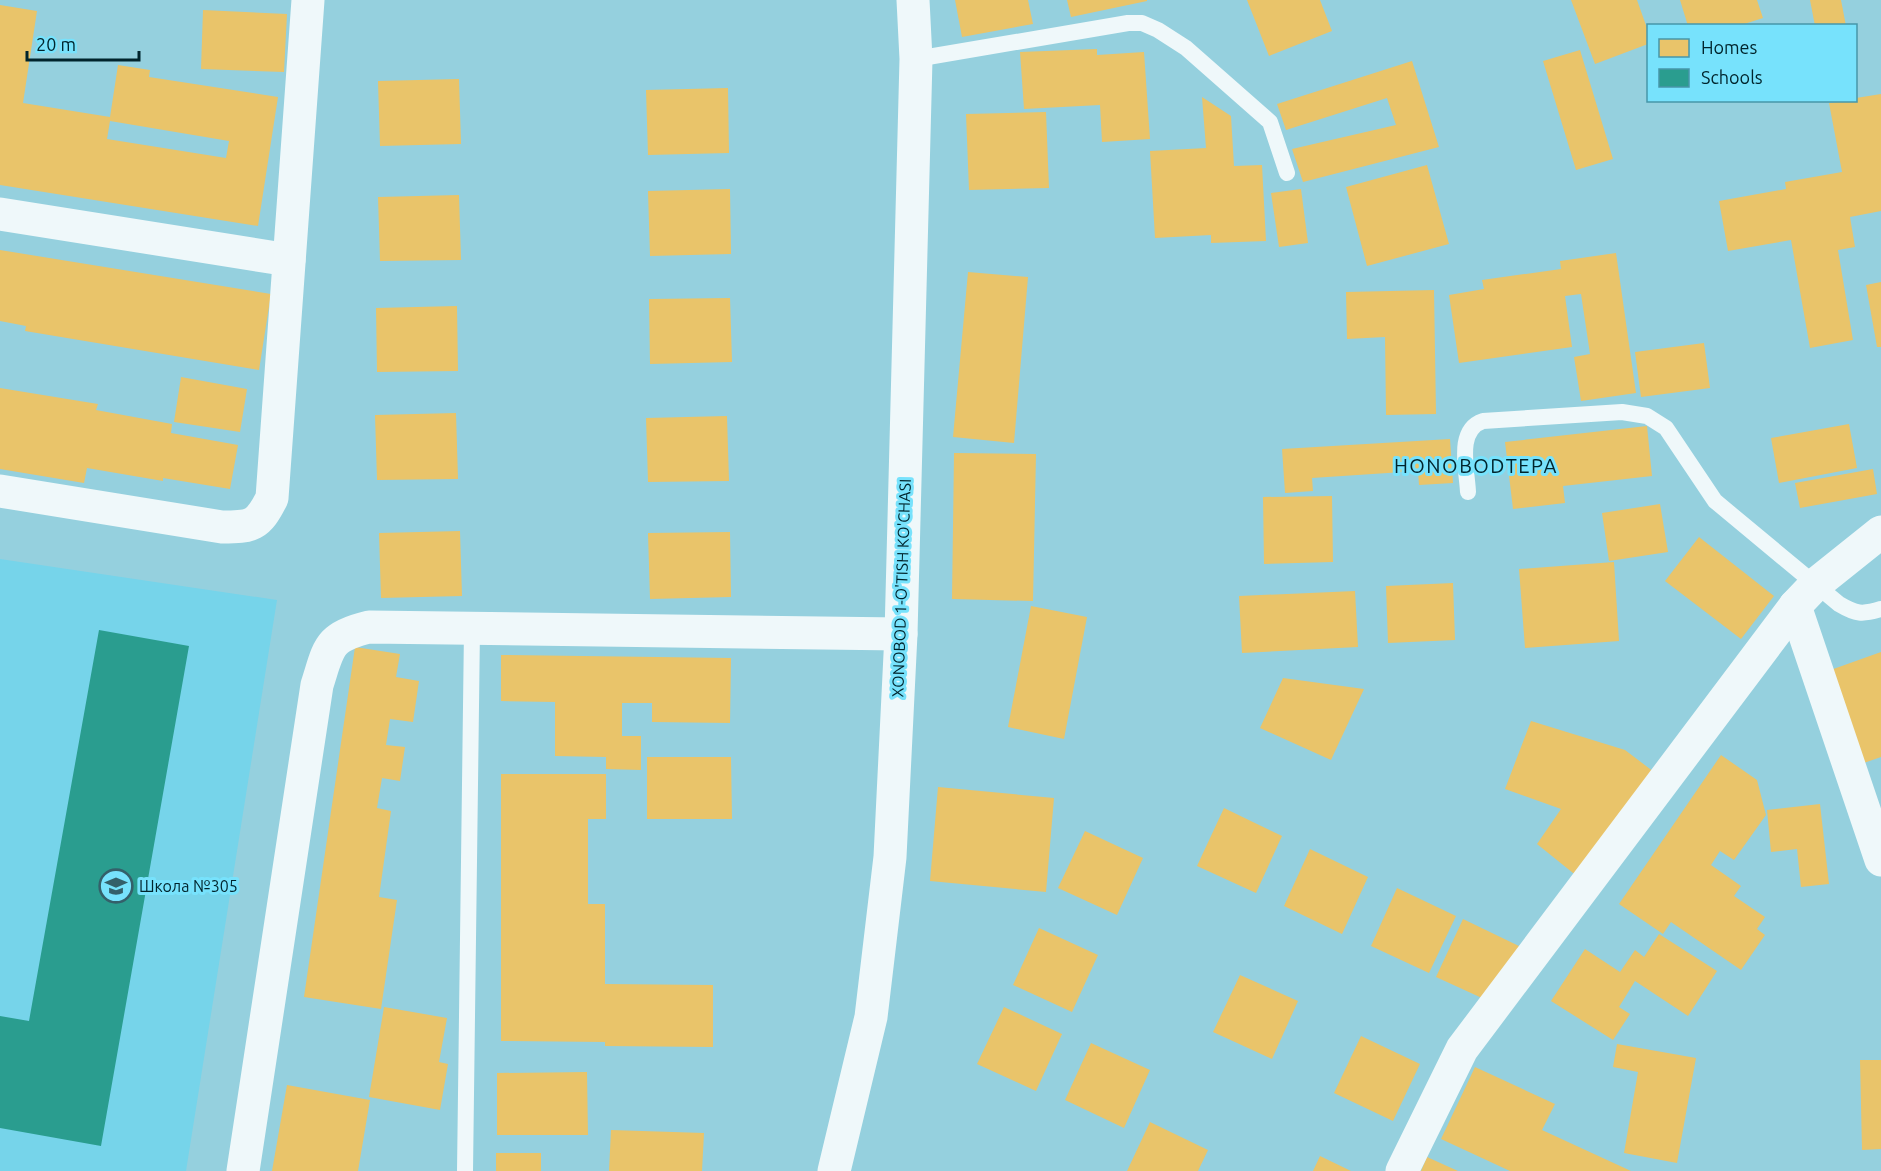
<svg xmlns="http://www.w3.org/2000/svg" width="1881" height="1171" font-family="Ubuntu,sans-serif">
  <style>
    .built { fill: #76d4ea }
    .homes { fill: #e9c46a; fill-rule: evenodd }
    .schools { fill: #2a9d8f }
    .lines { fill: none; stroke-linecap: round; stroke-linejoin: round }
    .lane { stroke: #eff8fa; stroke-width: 16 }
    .street { stroke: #eff8fa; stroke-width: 33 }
    .labels { text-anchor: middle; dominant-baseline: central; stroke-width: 6; stroke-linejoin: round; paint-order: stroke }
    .street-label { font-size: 16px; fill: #00242c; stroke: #77e2fc }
    .poi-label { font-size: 16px; fill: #00242c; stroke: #77e2fc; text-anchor: start }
    .quarter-label { font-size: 20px; letter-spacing: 1.5px; fill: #00242c; stroke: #77e2fc }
  </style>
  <rect width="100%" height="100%" fill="#95d0de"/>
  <!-- built -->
  <path class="built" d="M 0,559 L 277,600 L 186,1171 L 0,1171 Z"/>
  <!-- homes -->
  <g class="homes">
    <path d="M 955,0 L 1028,0 L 1033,24 L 962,37 Z"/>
    <path d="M 1067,0 L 1147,0 L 1147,1 L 1071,17 Z"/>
    <path d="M 1247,0 L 1320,0 L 1332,31 L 1269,56 Z"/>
    <path d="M 1571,0 L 1637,0 L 1648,31 L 1648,44 L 1595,64 Z"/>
    <path d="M 1680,0 L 1757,0 L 1763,18 L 1738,26 L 1688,26 Z"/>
    <path d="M 1810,0 L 1841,0 L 1846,26 L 1815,26 Z"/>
    <path d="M 0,5 L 37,11 L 23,103 L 110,117 L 118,65 L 150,70 L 149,77 L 278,97 L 258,226 L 0,185 ZM 110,121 L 229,141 L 226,158 L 107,139 Z"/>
    <path d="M 203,10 L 287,14 L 284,72 L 201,69 Z"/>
    <path d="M 1097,49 L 1097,55 L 1144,52 L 1150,139 L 1102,142 L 1100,105 L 1024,109 L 1020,52 Z"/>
    <path d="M 1580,50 L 1613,159 L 1576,170 L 1543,61 Z"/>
    <path d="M 1412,61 L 1439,147 L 1303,182 L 1292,149 L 1396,125 L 1387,98 L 1286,130 L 1277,104 Z"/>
    <path d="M 459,79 L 461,144 L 380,146 L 378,81 Z"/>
    <path d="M 728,88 L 729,153 L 648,155 L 646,90 Z"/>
    <path d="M 1881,94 L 1881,211 L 1850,217 L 1855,247 L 1838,250 L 1853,340 L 1810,348 L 1791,240 L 1728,251 L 1719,201 L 1786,189 L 1785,182 L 1842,172 L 1829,103 L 1856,100 L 1856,98 Z"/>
    <path d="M 1202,97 L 1231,116 L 1234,166 L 1262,165 L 1266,241 L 1211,243 L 1211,235 L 1155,238 L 1150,151 L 1206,148 Z"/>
    <path d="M 1046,112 L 1049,188 L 969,190 L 966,114 Z"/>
    <path d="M 1427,165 L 1449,244 L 1367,266 L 1346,187 Z"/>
    <path d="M 730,189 L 731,254 L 650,256 L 648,191 Z"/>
    <path d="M 1301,189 L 1308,243 L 1279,247 L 1271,193 Z"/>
    <path d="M 459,195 L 461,260 L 380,261 L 378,197 Z"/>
    <path d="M 0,250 L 271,294 L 259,370 L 25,331 L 26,326 L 0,321 Z"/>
    <path d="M 1616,253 L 1636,393 L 1581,401 L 1574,357 L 1590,354 L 1581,294 L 1565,296 L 1572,347 L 1459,363 L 1449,295 L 1484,289 L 1482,280 L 1561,269 L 1560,261 Z"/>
    <path d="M 968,272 L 1028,277 L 1014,443 L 953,437 Z"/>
    <path d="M 1881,282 L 1881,347 L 1877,347 L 1866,285 Z"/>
    <path d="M 1434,290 L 1436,414 L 1386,415 L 1385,337 L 1347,339 L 1346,292 Z"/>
    <path d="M 730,298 L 732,362 L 650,364 L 649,299 Z"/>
    <path d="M 457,306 L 458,371 L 377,372 L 376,308 Z"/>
    <path d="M 1704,343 L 1710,388 L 1641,397 L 1635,352 Z"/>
    <path d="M 181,377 L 247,389 L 240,432 L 174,422 Z"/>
    <path d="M 0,388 L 98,404 L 96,410 L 172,424 L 171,433 L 238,445 L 230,489 L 163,478 L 163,481 L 87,468 L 84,483 L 0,469 Z"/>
    <path d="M 456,413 L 458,479 L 377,480 L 375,415 Z"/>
    <path d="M 727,416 L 729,481 L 648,482 L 646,418 Z"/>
    <path d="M 1849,424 L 1857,468 L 1779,483 L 1771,438 Z"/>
    <path d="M 1647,426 L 1652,476 L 1563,486 L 1565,503 L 1513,509 L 1505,442 Z"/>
    <path d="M 1450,439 L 1453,483 L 1419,485 L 1418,471 L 1312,478 L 1313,491 L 1285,493 L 1282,449 Z"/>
    <path d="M 954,453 L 1036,454 L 1033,601 L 952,599 Z"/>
    <path d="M 1873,469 L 1877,494 L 1800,508 L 1795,483 Z"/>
    <path d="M 1332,496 L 1333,562 L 1264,564 L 1263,497 Z"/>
    <path d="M 1660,504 L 1668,552 L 1609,561 L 1602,513 Z"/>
    <path d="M 460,531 L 462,596 L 381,598 L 379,533 Z"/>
    <path d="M 730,532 L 731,597 L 650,599 L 648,533 Z"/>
    <path d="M 1699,537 L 1774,596 L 1741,639 L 1665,581 Z"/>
    <path d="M 1614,562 L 1619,641 L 1525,648 L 1519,569 Z"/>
    <path d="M 1453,583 L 1455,640 L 1388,643 L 1386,586 Z"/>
    <path d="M 1355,591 L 1358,647 L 1242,653 L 1239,596 Z"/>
    <path d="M 1031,606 L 1087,617 L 1064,739 L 1008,727 Z"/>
    <path d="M 355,647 L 400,654 L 396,677 L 419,681 L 413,722 L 390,719 L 386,745 L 405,747 L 400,781 L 382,778 L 377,808 L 391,811 L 379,897 L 397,900 L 381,1009 L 304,997 Z"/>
    <path d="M 1881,652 L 1881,757 L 1858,765 L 1825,672 Z"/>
    <path d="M 501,655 L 731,658 L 730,723 L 652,722 L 652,703 L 622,703 L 622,736 L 641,736 L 641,770 L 606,769 L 606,757 L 555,756 L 555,702 L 501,701 Z"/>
    <path d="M 1283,678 L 1364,689 L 1331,760 L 1260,728 Z"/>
    <path d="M 1531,721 L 1625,750 L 1654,772 L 1578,877 L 1537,844 L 1561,809 L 1505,789 Z"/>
    <path d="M 1721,755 L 1757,780 L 1766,815 L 1734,860 L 1720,851 L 1711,865 L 1741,886 L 1734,896 L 1765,917 L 1757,929 L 1765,935 L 1741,970 L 1671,922 L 1663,934 L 1619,904 Z"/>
    <path d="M 647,757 L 731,757 L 732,819 L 647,819 Z"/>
    <path d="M 501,774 L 606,774 L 606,819 L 588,819 L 588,904 L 605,904 L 605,984 L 713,985 L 713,1047 L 605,1046 L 605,1042 L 501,1041 Z"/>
    <path d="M 938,787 L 1054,798 L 1046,892 L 930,881 Z"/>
    <path d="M 1820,804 L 1829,884 L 1801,887 L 1797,849 L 1771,852 L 1767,810 Z"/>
    <path d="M 1224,808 L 1282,836 L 1256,893 L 1197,866 Z"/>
    <path d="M 1085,831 L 1143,858 L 1117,915 L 1058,888 Z"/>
    <path d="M 1310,849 L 1368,877 L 1342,934 L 1284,906 Z"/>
    <path d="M 1397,888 L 1456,916 L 1429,973 L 1371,946 Z"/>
    <path d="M 1463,919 L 1521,947 L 1495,1004 L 1436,977 Z"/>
    <path d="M 1039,928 L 1098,955 L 1072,1012 L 1013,985 Z"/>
    <path d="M 1659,934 L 1717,971 L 1688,1016 L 1635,981 L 1619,1007 L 1630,1014 L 1613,1040 L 1551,1001 L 1585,949 L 1620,972 L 1635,950 L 1644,957 Z"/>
    <path d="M 1240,975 L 1298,1001 L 1272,1059 L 1213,1032 Z"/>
    <path d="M 384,1007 L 447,1018 L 439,1062 L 448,1064 L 440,1110 L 369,1097 Z"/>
    <path d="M 1004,1007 L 1062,1034 L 1036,1091 L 977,1064 Z"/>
    <path d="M 1361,1036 L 1420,1064 L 1393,1121 L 1334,1093 Z"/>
    <path d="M 1091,1043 L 1150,1070 L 1124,1128 L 1065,1100 Z"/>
    <path d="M 1617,1044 L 1696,1058 L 1677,1163 L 1624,1153 L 1638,1072 L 1613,1067 Z"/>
    <path d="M 1860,1060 L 1881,1060 L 1881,1149 L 1862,1150 Z"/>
    <path d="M 1475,1067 L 1555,1104 L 1542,1130 L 1631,1171 L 1510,1171 L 1441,1139 Z"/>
    <path d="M 587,1072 L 588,1135 L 497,1135 L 497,1073 Z"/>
    <path d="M 287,1085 L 370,1100 L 358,1171 L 272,1171 Z"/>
    <path d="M 1150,1122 L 1208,1150 L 1198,1171 L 1127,1171 Z"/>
    <path d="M 611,1130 L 704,1133 L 702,1171 L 609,1171 Z"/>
    <rect x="496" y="1153" width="45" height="18"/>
    <path d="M 1320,1156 L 1351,1171 L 1313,1171 Z"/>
    <path d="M 1427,1157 L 1458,1171 L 1421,1171 Z"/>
  </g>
  <!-- schools -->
  <path class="schools" d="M 99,630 L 189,646 L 101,1146 L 0,1128 L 0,1016 L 29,1021 Z"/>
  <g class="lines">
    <!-- lane -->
    <g class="lane">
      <path d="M 916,59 L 1128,23 L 1142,23 L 1158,30 L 1186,48 L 1270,122 L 1287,173"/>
      <path d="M 1468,492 C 1467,469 1456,430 1483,421 L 1622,412 L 1647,416 L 1666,428 L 1715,501 L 1839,604 C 1856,614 1862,615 1881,609"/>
      <path d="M 465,1171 L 472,629"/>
    </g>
    <!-- street -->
    <g class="street">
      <path d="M 0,214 L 289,260"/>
      <path d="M 0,491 L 222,527 C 252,527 258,526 272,498 L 308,0"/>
      <path d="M 1795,606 L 1881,860"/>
      <path d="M 243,1171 L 317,685 C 329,648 327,637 369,627 L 901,634"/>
      <path d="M 834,1171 L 871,1017 L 890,857 L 901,634 L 916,59 L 913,0"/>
      <path d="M 1402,1171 L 1462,1049 L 1795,606 L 1816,584 L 1881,532"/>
    </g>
  </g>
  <!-- icons -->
  <defs>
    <g id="school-ring" transform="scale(1.725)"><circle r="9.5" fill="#77e2fc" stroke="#34606a" stroke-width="1.5"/><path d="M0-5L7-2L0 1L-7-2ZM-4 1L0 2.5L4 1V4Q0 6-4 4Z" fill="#34606a"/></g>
  </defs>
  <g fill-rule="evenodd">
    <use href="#school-ring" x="116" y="886"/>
  </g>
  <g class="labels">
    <!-- street labels -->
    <g class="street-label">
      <text transform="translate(901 588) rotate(-88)">XONOBOD 1-O'TISH KO'CHASI</text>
    </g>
    <!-- poi labels -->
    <g class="poi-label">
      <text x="139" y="886">Школа №305</text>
    </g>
    <!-- quarter labels -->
    <g class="quarter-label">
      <text x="1476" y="465">HONOBODTEPA</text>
    </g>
  </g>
  <!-- legend -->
  <rect x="1647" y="24" width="210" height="78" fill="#77e2fc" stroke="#4796a9" stroke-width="1.5"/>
  <rect x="1659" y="39" width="30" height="18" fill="#e9c46a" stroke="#4796a9" stroke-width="1.5"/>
  <text x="1701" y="54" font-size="18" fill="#00242c">Homes</text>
  <rect x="1659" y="69" width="30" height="18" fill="#2a9d8f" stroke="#4796a9" stroke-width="1.5"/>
  <text x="1701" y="84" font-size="18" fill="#00242c">Schools</text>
  <!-- scale -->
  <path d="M27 51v9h112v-9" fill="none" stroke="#00242c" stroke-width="3"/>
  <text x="36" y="51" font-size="18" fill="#00242c" stroke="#77e2fc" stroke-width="4.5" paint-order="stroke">20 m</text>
</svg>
